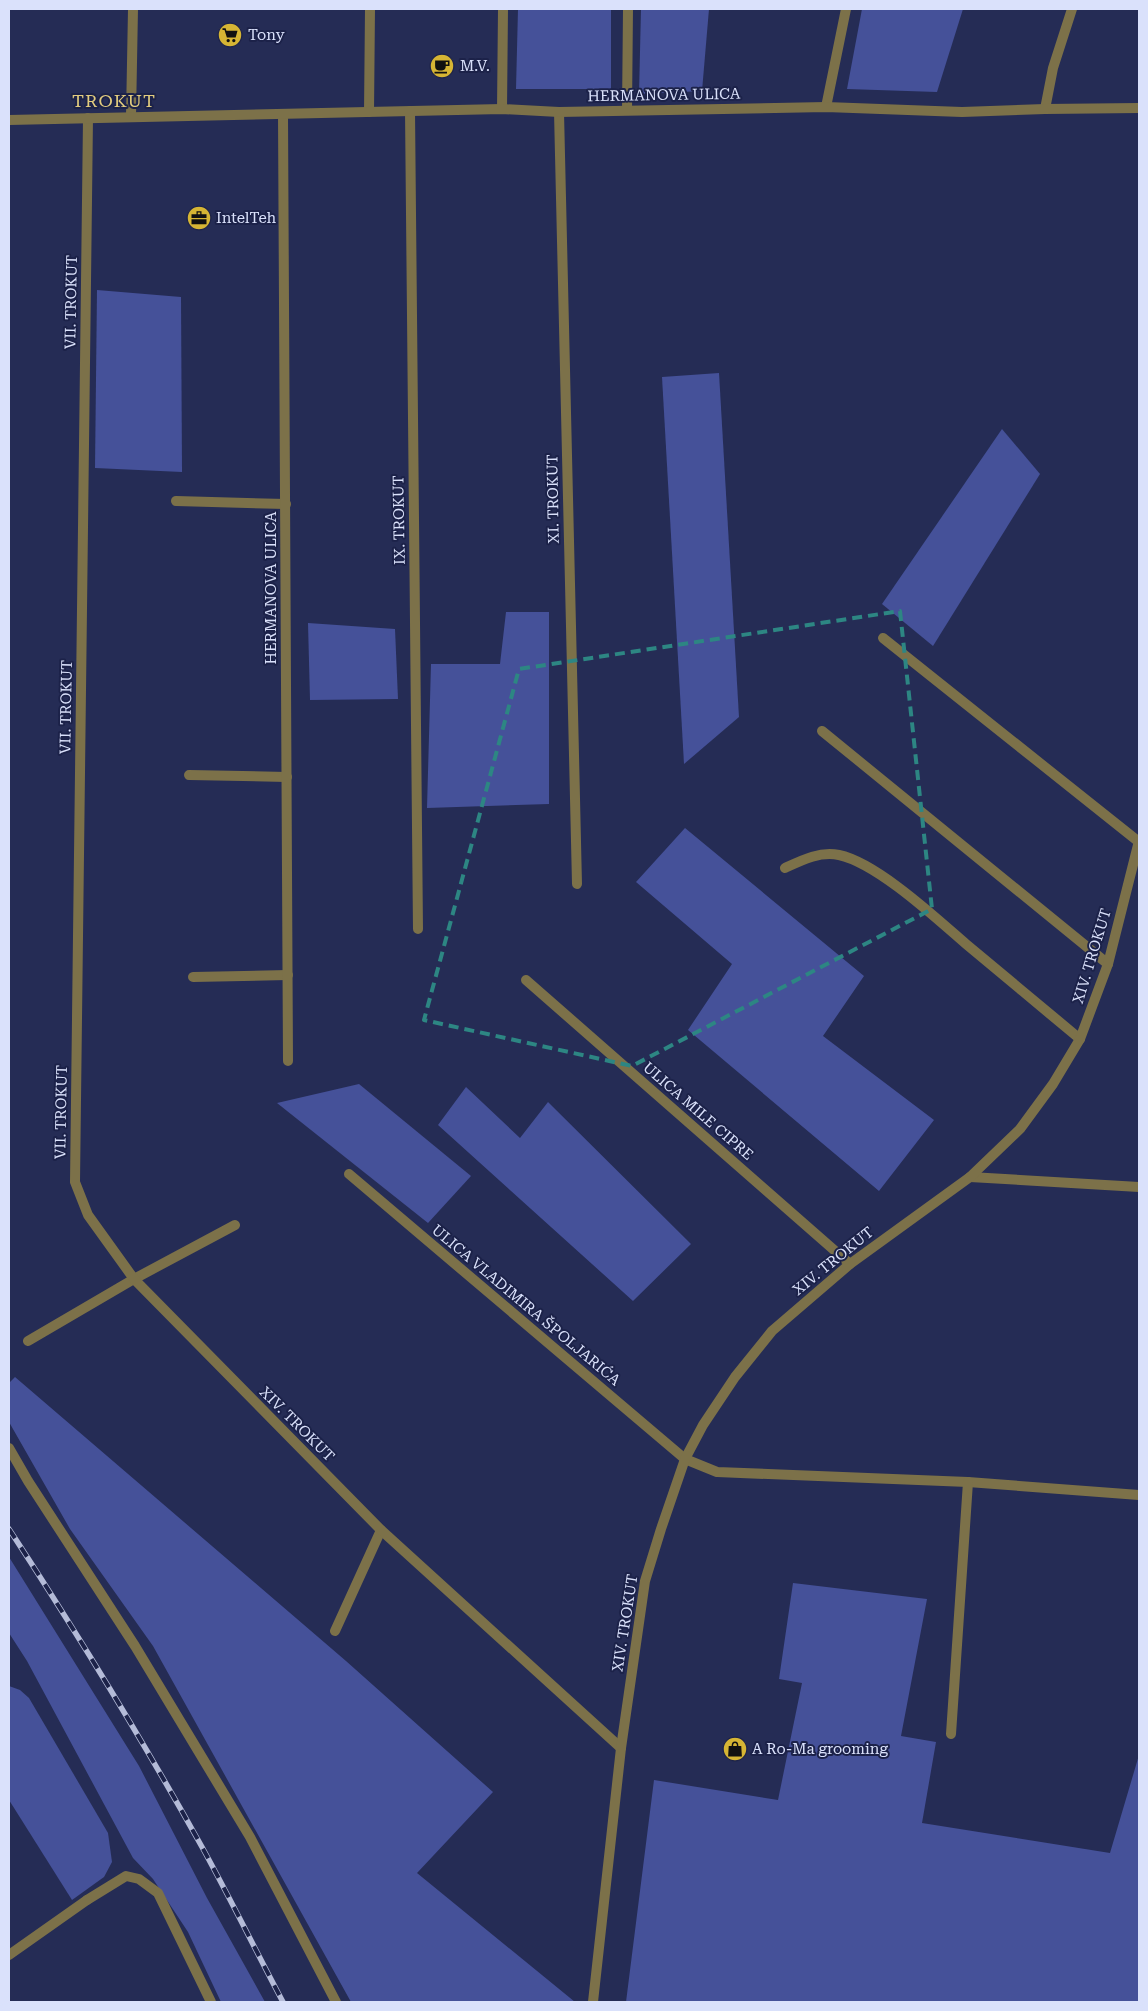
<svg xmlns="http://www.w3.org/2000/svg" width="1148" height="2011" font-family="'Roboto Serif',serif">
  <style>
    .green { fill: #455199 }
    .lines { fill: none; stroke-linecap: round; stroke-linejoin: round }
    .lane { stroke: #7c7149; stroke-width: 10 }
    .street { stroke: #7c7149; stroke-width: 10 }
    .rail-casing { stroke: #b4bbd8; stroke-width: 5.5 }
    .rail { stroke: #1c2249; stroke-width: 4; stroke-dasharray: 11; stroke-linecap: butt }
    .marked { fill: none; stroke: #2d8683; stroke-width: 4; stroke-dasharray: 10 6; stroke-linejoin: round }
    .labels { text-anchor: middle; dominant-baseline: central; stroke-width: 4; stroke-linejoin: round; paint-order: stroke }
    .poi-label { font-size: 15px; fill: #dae1fb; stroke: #1c2249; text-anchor: start }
    .street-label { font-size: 15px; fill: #dae1fb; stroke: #1c2249 }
    .quarter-label { font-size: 18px; letter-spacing: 1px; fill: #e2cc7f; stroke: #1c2249 }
  </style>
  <rect width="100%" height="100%" fill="#252c55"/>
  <!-- green -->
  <g class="green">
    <path d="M 518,9 L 611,9 L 611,89 L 516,89 Z"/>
    <path d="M 641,9 L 709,9 L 702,91 L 639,94 Z"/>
    <path d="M 862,9 L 963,9 L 937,92 L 847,89 Z"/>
    <path d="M 97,290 L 181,297 L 182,472 L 95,468 Z"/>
    <path d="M 719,373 L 739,717 L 684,764 L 662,377 Z"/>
    <path d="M 1002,429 L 1040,474 L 933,646 L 882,604 Z"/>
    <path d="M 506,612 L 549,612 L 549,804 L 427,808 L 431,664 L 500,664 Z"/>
    <path d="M 308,623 L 395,629 L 398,699 L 310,700 Z"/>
    <path d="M 685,828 L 864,976 L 823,1036 L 934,1120 L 879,1191 L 688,1030 L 732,964 L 636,882 Z"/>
    <path d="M 359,1084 L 471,1176 L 428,1223 L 277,1103 Z"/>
    <path d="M 466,1087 L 520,1138 L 548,1102 L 691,1244 L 633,1301 L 438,1125 Z"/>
    <path d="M 15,1377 L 346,1661 L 493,1792 L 417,1873 L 575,2002 L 351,2002 L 153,1646 L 70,1529 L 9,1422 L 9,1383 Z"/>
    <path d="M 9,1557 L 139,1766 L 207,1898 L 265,2002 L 221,2002 L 188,1932 L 153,1879 L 133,1858 L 27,1661 L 9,1633 Z"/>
    <path d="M 793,1583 L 927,1599 L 901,1736 L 936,1742 L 922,1823 L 1110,1853 L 1139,1755 L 1139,2002 L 626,2002 L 654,1780 L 778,1800 L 802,1683 L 779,1679 Z"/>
    <path d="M 9,1686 L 20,1690 L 29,1698 L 108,1833 L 112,1862 L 104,1877 L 72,1900 L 9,1800 Z"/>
  </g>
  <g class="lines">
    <!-- lane -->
    <g class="lane">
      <path d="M 176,501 L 286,504"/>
      <path d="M 883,638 L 1139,842"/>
      <path d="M 822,731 L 1108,964"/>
      <path d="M 189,775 L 287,777"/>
      <path d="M 785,868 C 802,860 820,851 839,855 C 877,863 936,918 966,944 C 1004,976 1042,1007 1080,1039"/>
      <path d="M 193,977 L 288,975"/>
      <path d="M 970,1177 L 1139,1187"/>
      <path d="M 28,1341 L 134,1279 L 235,1225"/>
      <path d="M 685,1459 L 717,1472 L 968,1482 L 1139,1495"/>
      <path d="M 335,1631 L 381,1530"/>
      <path d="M 951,1734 L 968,1482"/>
      <path d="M 87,1900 L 126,1876 L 139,1879 L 158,1893 L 211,2002"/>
    </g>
    <!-- street -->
    <g class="street">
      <path d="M 826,107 L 846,9"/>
      <path d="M 502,109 L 503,9"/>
      <path d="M 1045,109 L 1053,68 L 1072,9"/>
      <path d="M 627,110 L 628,9"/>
      <path d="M 410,111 L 418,929"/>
      <path d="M 369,112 L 370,9"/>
      <path d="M 559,112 L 577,884"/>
      <path d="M 283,115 L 288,1061"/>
      <path d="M 131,116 L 133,9"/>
      <path d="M 88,118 L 75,1182 L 88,1215 L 134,1279 L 381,1530 L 621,1748"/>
      <path d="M 9,120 L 502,109 L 559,112 L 826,107 L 962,112 L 1045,109 L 1139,108"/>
      <path d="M 526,980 L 850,1264"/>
      <path d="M 349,1174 L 685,1459"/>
      <path d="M 9,1448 L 28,1481 L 135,1646 L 250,1837 L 336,2002"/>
      <path d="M 9,1955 L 87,1900"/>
      <path d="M 593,2002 L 621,1748 L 645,1581 L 661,1529 L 685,1459 L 703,1425 L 735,1377 L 772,1331 L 850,1264 L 970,1177 L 1020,1129 L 1053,1084 L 1080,1039 L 1108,964 L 1139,841"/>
    </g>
    <!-- rail casing -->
    <g class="rail-casing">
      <path id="rail" d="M 9,1529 C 77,1633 142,1739 202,1847 C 230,1898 256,1951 283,2002"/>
    </g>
    <!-- rail -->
    <use href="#rail" class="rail"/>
  </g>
  <!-- marked area -->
  <path class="marked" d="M 900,611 L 932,909 L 632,1066 L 424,1020 L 519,669 Z"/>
  <!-- icons -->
  <defs>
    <g id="supermarket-disc" transform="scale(1.25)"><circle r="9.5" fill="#d6b534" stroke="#1c2249"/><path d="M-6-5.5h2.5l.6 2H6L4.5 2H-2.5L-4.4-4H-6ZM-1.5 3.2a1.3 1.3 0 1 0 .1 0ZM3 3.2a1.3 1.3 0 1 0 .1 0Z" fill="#111"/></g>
    <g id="cafe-disc" transform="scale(1.25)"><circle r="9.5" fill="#d6b534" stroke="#1c2249"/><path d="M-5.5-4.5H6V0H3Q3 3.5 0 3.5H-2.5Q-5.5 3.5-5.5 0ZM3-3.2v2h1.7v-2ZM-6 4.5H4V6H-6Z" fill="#111"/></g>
    <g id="office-disc" transform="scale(1.25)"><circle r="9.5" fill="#d6b534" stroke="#1c2249"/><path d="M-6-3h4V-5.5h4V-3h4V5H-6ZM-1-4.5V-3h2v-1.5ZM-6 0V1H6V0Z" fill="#111"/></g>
    <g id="shop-disc" transform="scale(1.25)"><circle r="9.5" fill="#d6b534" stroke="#1c2249"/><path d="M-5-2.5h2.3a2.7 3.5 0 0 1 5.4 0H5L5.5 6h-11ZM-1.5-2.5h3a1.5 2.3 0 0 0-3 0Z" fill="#111"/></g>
  </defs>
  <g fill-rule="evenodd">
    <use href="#supermarket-disc" x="230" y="35"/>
    <use href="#cafe-disc" x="442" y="66"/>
    <use href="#office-disc" x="199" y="218"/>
    <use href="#shop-disc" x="735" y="1749"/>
  </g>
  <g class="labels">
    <!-- poi labels -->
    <g class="poi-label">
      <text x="248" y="35">Tony</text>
      <text x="460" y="66">M.V.</text>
      <text x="216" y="218">IntelTeh</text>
      <text x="752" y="1749">A Ro-Ma grooming</text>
    </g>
    <!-- street labels -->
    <g class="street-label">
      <text transform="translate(664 95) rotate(-1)">HERMANOVA ULICA</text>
      <text transform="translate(71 302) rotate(-89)">VII. TROKUT</text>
      <text transform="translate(553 499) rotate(-91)">XI. TROKUT</text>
      <text transform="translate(399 520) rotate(-91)">IX. TROKUT</text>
      <text transform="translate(271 588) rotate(-90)">HERMANOVA ULICA</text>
      <text transform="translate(66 707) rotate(-89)">VII. TROKUT</text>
      <text transform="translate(1092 956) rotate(-73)">XIV. TROKUT</text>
      <text transform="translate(698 1111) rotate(41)">ULICA MILE CIPRE</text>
      <text transform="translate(61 1112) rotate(-89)">VII. TROKUT</text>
      <text transform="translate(833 1261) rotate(-39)">XIV. TROKUT</text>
      <text transform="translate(526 1305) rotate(40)">ULICA VLADIMIRA ŠPOLJARIĆA</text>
      <text transform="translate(297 1424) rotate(45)">XIV. TROKUT</text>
      <text transform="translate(625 1623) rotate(-81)">XIV. TROKUT</text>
    </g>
    <!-- quarter labels -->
    <g class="quarter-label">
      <text x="114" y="100">TROKUT</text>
    </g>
  </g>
  <!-- border -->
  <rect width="1148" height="2011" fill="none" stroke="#dae1fb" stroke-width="20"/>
</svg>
